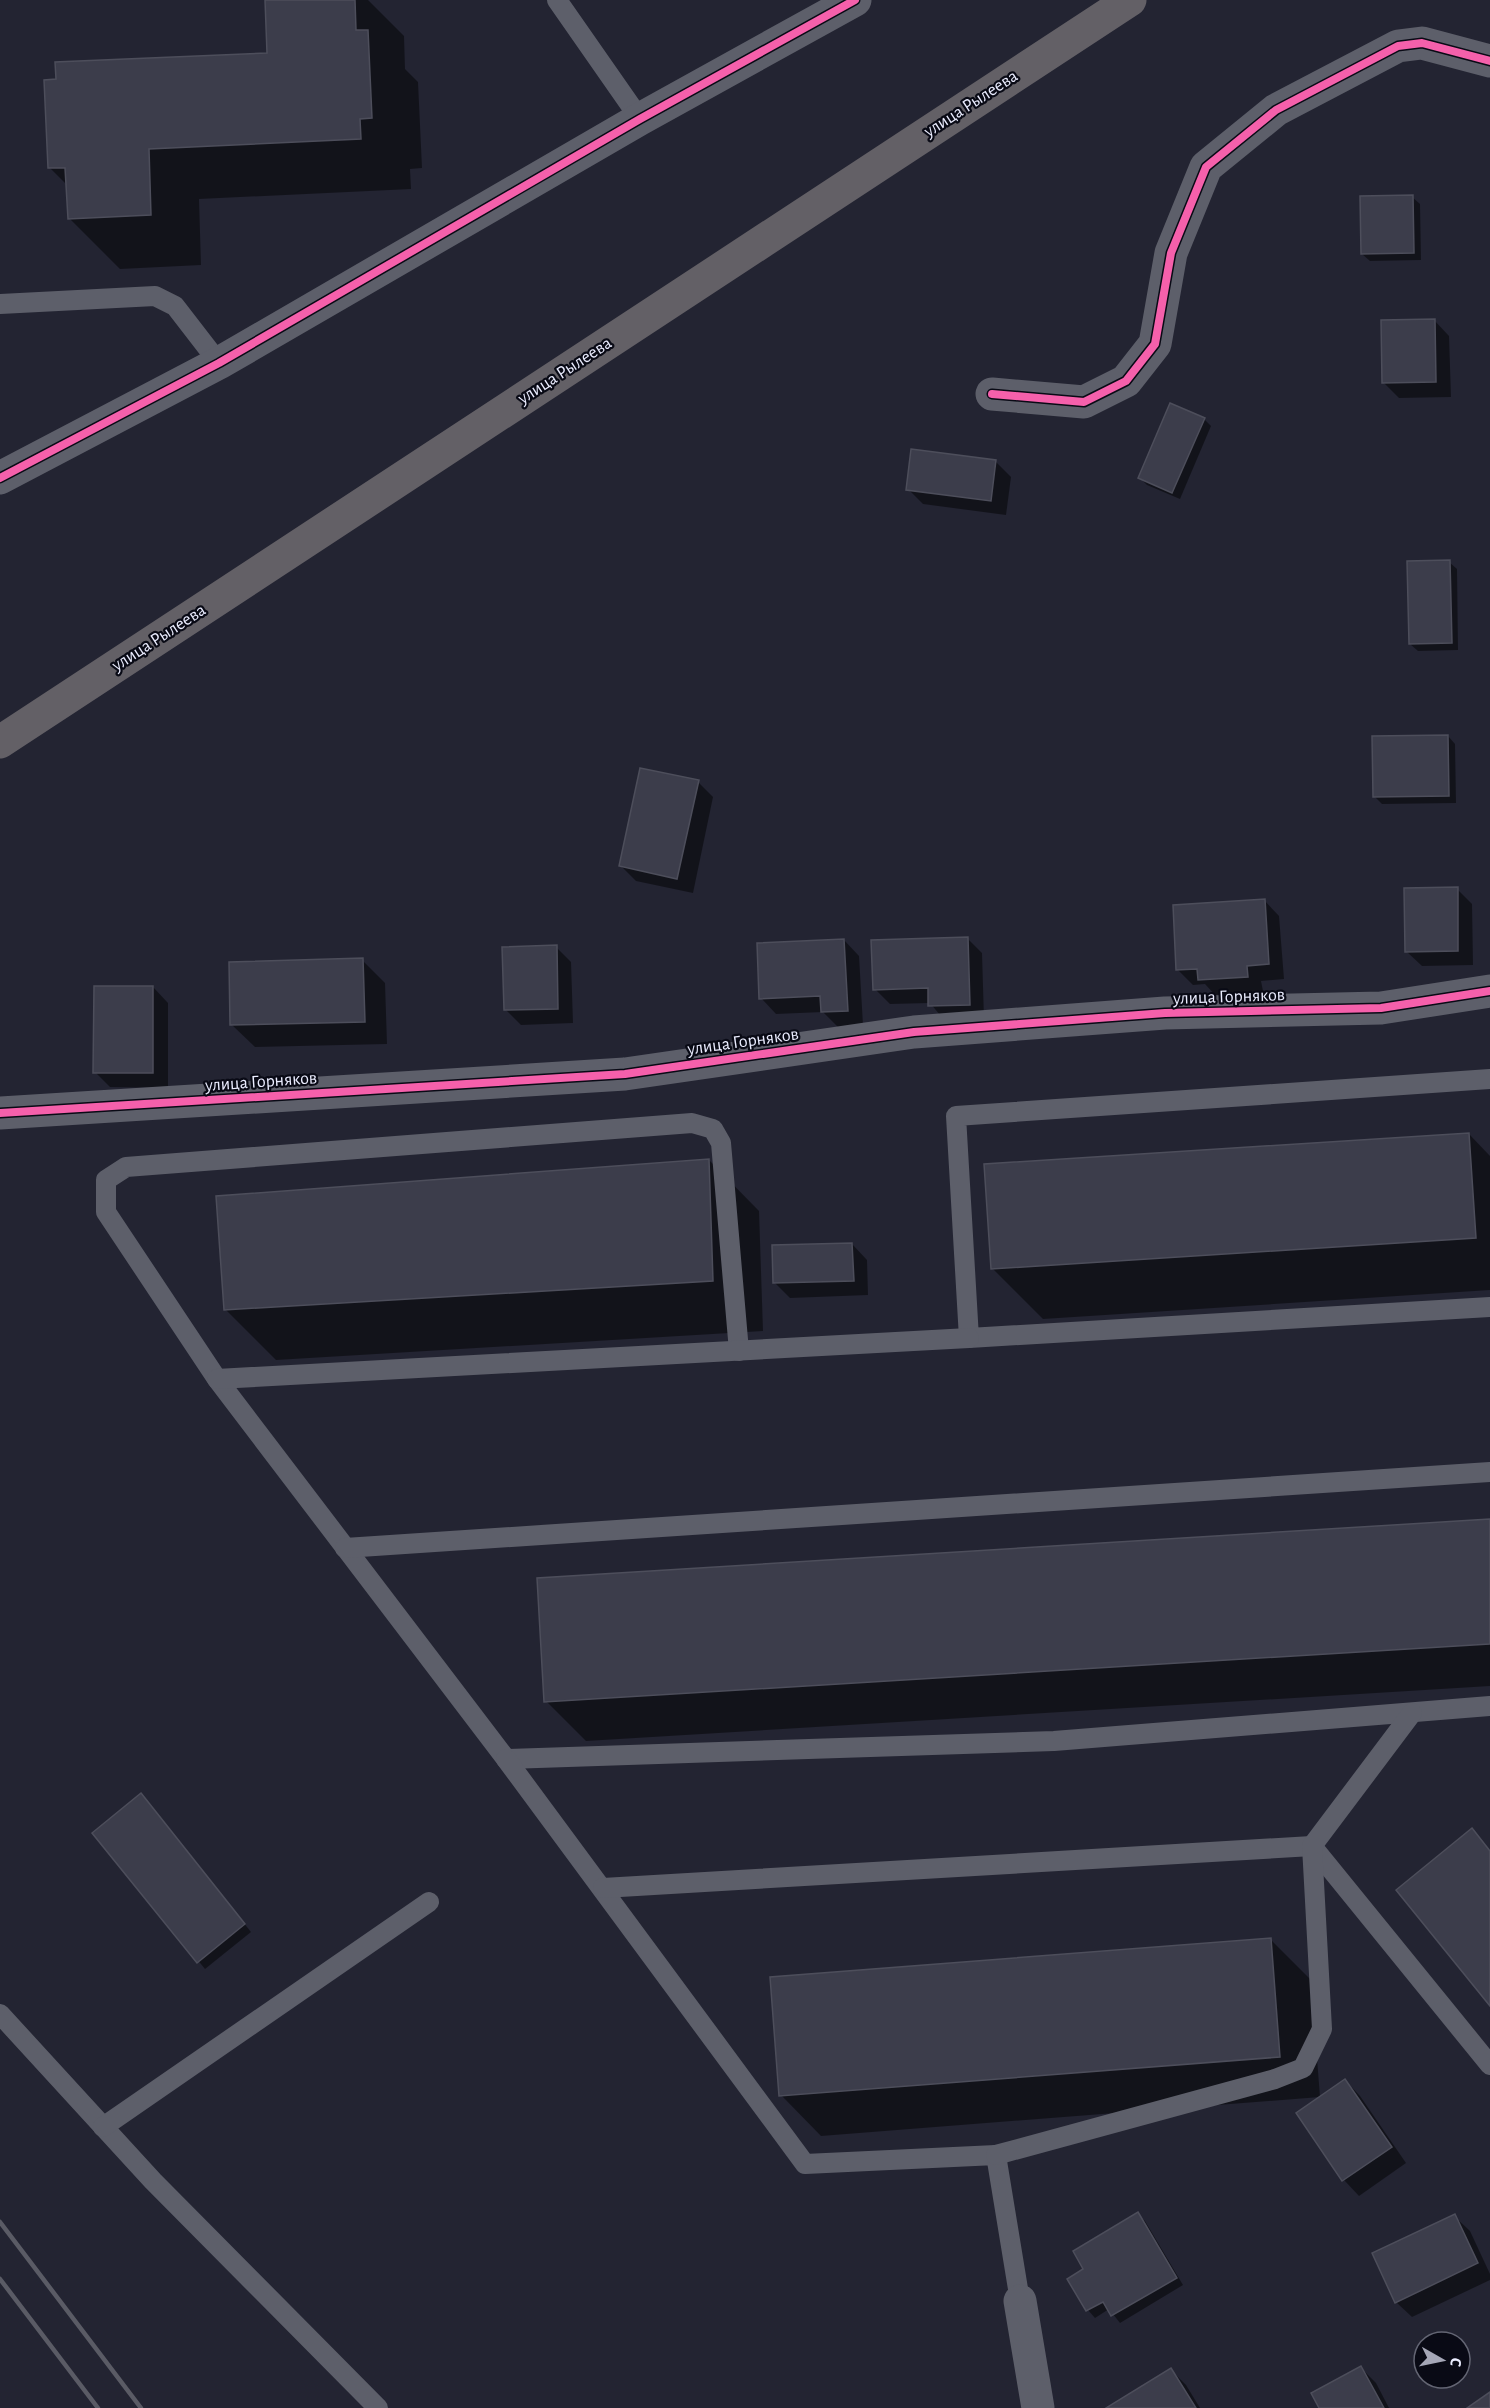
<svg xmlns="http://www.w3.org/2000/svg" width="1490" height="2408" font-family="'Alegreya Sans',sans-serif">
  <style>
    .shadow { fill: #0007 }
    .building { fill: #3c3d4b; stroke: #4d4e5b; stroke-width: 1.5 }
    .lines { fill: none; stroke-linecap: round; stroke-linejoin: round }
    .lane { stroke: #5d5f6a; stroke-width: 20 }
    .street { stroke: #5d5f6a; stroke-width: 33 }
    .primary { stroke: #636066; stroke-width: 33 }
    .rail { stroke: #5a5b65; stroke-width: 4.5 }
    .cycleway-casing { stroke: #090a15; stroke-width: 11 }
    .cycleway { stroke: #f560ab; stroke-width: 8 }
    .labels { text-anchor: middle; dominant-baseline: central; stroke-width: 4.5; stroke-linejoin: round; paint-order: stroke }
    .street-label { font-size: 18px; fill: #ebedff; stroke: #090a15 }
  </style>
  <rect width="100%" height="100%" fill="#232432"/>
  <!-- shadow -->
  <g class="shadow">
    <path d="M 267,0 L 368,0 L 404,36 L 405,69 L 418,82 L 422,168 L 410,169 L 411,189 L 199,199 L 201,265 L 120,269 L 69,218 L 68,186 L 50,168 L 269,54 Z"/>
    <path d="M 1412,197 L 1420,204 L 1421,260 L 1370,261 L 1362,254 Z"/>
    <path d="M 1434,320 L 1449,336 L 1451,397 L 1399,398 L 1383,382 Z"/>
    <path d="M 1204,419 L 1211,426 L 1180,499 L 1147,485 L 1140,478 Z"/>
    <path d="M 996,462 L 1011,477 L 1006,515 L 923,504 L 908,489 Z"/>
    <path d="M 1449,562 L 1457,569 L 1458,650 L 1418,651 L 1410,644 Z"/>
    <path d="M 1448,736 L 1455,744 L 1456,803 L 1382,804 L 1375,797 Z"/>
    <path d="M 698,782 L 713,797 L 693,893 L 636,881 L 621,866 Z"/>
    <path d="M 1457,889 L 1472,904 L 1473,965 L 1422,966 L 1406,951 Z"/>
    <path d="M 1264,900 L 1279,916 L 1284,979 L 1261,981 L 1263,991 L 1215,995 L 1205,984 L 1193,985 L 1178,970 Z"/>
    <path d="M 967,938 L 982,953 L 984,1019 L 945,1021 L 930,1003 L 890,1004 L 875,989 Z"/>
    <path d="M 844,940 L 859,956 L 863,1025 L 838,1027 L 823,1012 L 776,1014 L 761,998 Z"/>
    <path d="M 556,947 L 571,962 L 573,1023 L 521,1025 L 506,1010 Z"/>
    <path d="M 362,960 L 385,983 L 387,1044 L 255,1047 L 232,1025 Z"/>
    <path d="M 153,987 L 168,1003 L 168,1088 L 110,1087 L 95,1072 Z"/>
    <path d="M 1469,1134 L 1490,1156 L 1490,1290 L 1043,1319 L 992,1268 Z"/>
    <path d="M 709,1160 L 759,1211 L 763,1331 L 276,1360 L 225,1309 Z"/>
    <path d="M 852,1244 L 867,1260 L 868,1295 L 790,1298 L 774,1282 Z"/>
    <path d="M 1490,1521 L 1490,1686 L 586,1741 L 546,1701 Z"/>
    <path d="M 148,1803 L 251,1932 L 205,1969 L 94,1833 Z"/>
    <path d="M 1271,1940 L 1311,1980 L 1320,2097 L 821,2136 L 781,2095 Z"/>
    <path d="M 1345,2080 L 1360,2096 L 1406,2163 L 1359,2196 L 1344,2180 L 1298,2114 Z"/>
    <path d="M 1138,2214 L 1145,2221 L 1183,2285 L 1120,2323 L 1109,2309 L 1095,2318 L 1088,2310 L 1069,2279 L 1085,2270 Z"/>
    <path d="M 1454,2216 L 1470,2231 L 1490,2274 L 1490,2280 L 1412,2317 L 1396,2302 Z"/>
    <path d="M 1361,2368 L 1376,2383 L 1389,2408 L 1321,2408 Z"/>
    <path d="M 1171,2370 L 1186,2385 L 1200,2408 L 1109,2408 Z"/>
  </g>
  <!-- building -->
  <g class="building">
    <path d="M 265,0 L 355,0 L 356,30 L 368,30 L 372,118 L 360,119 L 361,139 L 149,149 L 151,215 L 68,219 L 65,168 L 48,168 L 44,80 L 56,79 L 55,62 L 267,53 Z"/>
    <path d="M 1413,195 L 1414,253 L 1361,254 L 1360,196 Z"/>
    <path d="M 1435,319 L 1436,382 L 1382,383 L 1381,320 Z"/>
    <path d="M 1170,403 L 1205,418 L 1172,493 L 1138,478 Z"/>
    <path d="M 911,449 L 996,460 L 991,501 L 906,490 Z"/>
    <path d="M 1450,560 L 1452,643 L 1409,644 L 1407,561 Z"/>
    <path d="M 1448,735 L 1449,796 L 1373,797 L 1372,736 Z"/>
    <path d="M 640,768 L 699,780 L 677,879 L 619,866 Z"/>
    <path d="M 1458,887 L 1458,951 L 1405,952 L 1404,888 Z"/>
    <path d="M 1265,899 L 1269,964 L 1247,966 L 1248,977 L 1198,980 L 1197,969 L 1176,970 L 1173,905 Z"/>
    <path d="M 968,937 L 970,1005 L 928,1006 L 928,988 L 873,990 L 871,940 Z"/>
    <path d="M 844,939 L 848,1011 L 821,1012 L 820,996 L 759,999 L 757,943 Z"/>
    <path d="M 557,945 L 558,1009 L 504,1010 L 502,947 Z"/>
    <path d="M 363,958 L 365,1022 L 230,1025 L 229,962 Z"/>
    <path d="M 94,986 L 153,986 L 153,1073 L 93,1073 Z"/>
    <path d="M 1469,1133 L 1476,1238 L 991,1269 L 984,1164 Z"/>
    <path d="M 709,1159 L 713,1281 L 224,1310 L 216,1196 Z"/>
    <path d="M 852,1243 L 854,1281 L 773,1283 L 772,1245 Z"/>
    <path d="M 1490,1519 L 1490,1644 L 544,1702 L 537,1578 Z"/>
    <path d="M 141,1793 L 245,1924 L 197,1963 L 92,1833 Z"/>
    <path d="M 1472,1828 L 1490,1851 L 1490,2006 L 1396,1890 Z"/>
    <path d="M 1271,1938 L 1280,2057 L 779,2096 L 770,1977 Z"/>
    <path d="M 1345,2079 L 1392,2147 L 1342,2181 L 1296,2113 Z"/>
    <path d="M 1138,2212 L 1177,2278 L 1111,2316 L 1103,2302 L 1086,2311 L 1067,2279 L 1083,2269 L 1073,2251 Z"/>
    <path d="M 1455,2214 L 1478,2263 L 1395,2303 L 1372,2253 Z"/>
    <path d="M 1361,2366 L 1384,2408 L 1319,2408 L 1311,2393 Z"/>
    <path d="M 1171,2368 L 1196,2408 L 1106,2408 Z"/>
    <path d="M 1490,2392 L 1490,2408 L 1467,2408 Z"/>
  </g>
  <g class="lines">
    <!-- lane -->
    <g class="lane">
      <path d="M 557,0 L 640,119"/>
      <path d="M 0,304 L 155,296 L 175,306 L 219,363"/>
      <path d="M 1490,1079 L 956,1116 L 969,1338 L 1490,1307"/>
      <path d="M 739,1351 L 721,1143 L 713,1129 L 692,1123 L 126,1167 L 106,1180 L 106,1212 L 217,1379 L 506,1759 L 1054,1741 L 1490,1706"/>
      <path d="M 217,1379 L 969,1338"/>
      <path d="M 345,1548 L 1490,1472"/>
      <path d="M 506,1759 L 805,2164 L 996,2155 L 1020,2301"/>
      <path d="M 603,1888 L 1312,1846 L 1490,2065"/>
      <path d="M 0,2014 L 153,2181 L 378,2408"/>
      <path d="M 103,2127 L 429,1902"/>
      <path d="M 996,2155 L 1275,2079 L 1303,2068 L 1322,2029 L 1312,1846 L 1412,1713"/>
    </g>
    <!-- street -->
    <g class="street">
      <path d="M 992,394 L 1084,402 L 1126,381 L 1155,344 L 1171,253 L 1206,167 L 1276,110 L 1398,46 L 1422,43 L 1490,61"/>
      <path d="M 0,478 L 219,363 L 640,119 L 855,0"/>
      <path d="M 0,1113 L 625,1074 L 914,1032 L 1165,1013 L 1381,1008 L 1490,991"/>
      <path d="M 1020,2301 L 1038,2408"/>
    </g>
    <!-- primary -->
    <path class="primary" d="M 0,742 L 1130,0"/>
    <!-- rail -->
    <g class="rail">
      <path d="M 0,2222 L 141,2408"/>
      <path d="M 0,2279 L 98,2408"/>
    </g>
    <!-- cycleway casing -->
    <g class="cycleway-casing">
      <g id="cycleway">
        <path d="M 992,394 L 1084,402 L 1126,381 L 1155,344 L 1171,253 L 1206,167 L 1276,110 L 1398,46 L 1422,43 L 1490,61"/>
        <path d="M 0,478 L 219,363 L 640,119 L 855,0"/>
        <path d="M 0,1113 L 625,1074 L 914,1032 L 1165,1013 L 1381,1008 L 1490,991"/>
      </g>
    </g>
    <!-- cycleway -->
    <use href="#cycleway" class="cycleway"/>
  </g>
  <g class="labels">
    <!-- street labels -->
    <g class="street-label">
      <text transform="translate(971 104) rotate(-33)">улица Рылеева</text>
      <text transform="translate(565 371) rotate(-33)">улица Рылеева</text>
      <text transform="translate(159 638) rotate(-33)">улица Рылеева</text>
      <text transform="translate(1229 997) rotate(-2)">улица Горняков</text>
      <text transform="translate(743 1042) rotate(-8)">улица Горняков</text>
      <text transform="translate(261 1082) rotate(-4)">улица Горняков</text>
    </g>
  </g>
  <!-- north arrow -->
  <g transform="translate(1442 2360) rotate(99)"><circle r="28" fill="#090a15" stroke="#636573" stroke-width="1.5"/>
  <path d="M0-4.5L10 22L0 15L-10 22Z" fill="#a5a7b7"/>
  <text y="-9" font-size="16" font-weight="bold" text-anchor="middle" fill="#ebedff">С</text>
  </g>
</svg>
